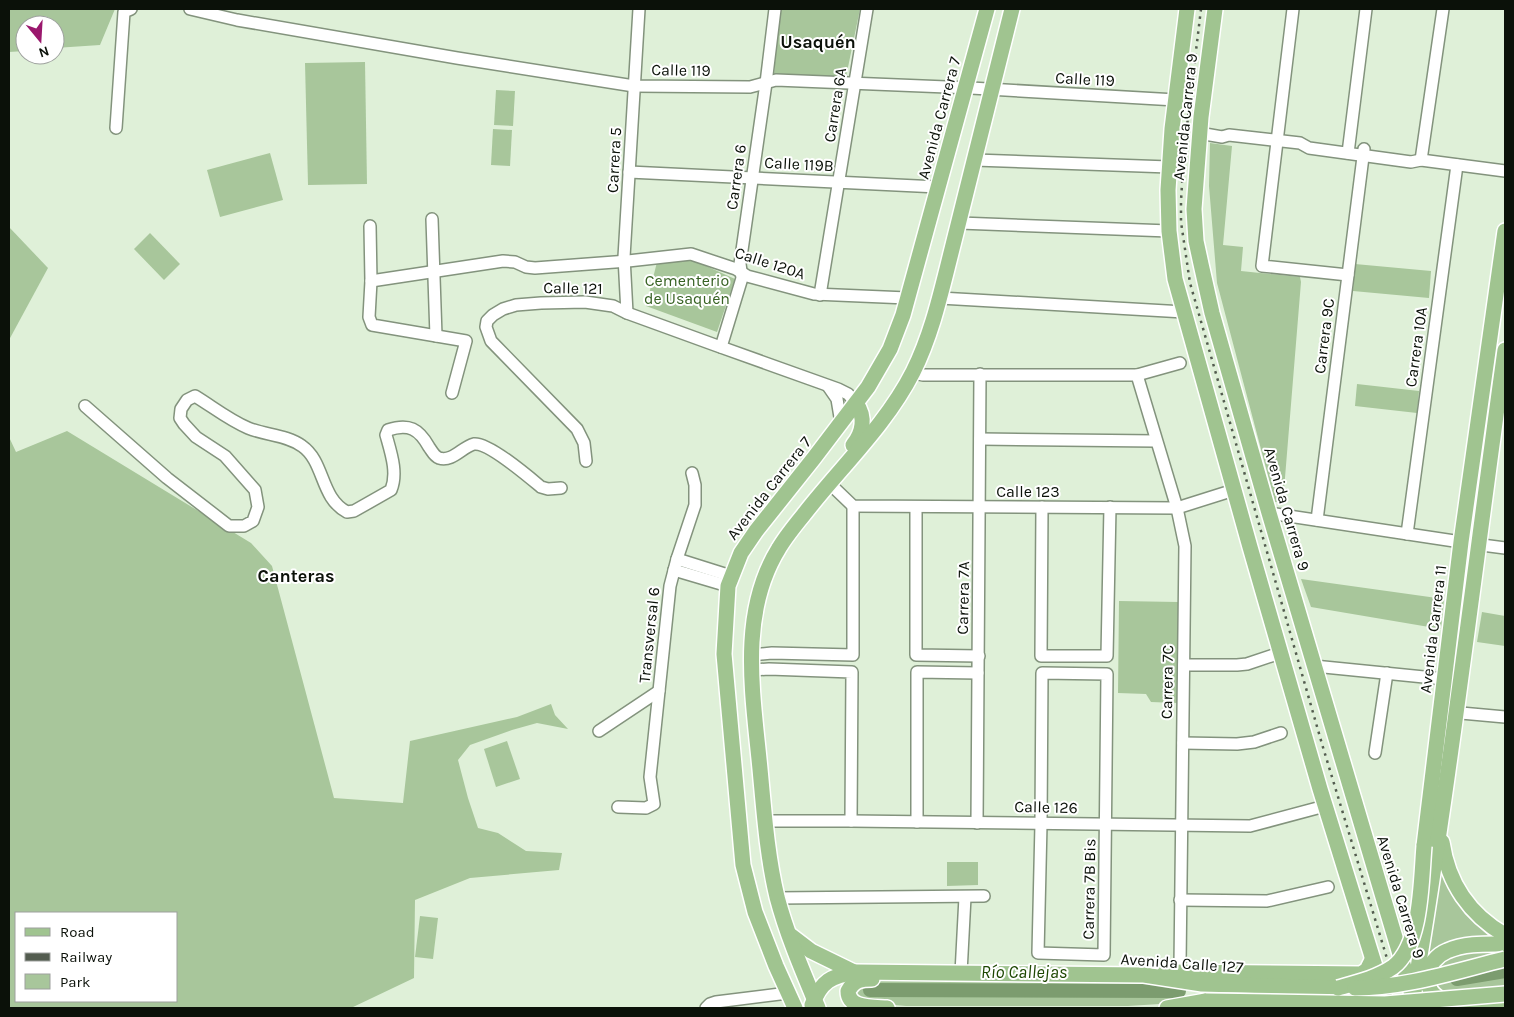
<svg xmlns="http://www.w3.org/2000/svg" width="1514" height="1017" font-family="Karla,sans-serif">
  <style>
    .green { fill: #a8c69b; fill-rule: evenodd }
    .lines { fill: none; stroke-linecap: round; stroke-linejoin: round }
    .river { stroke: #7c9c6f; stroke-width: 14 }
    .minor-casing { stroke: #83937d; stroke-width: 14 }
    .major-casing { stroke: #fff; stroke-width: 18 }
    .minor { stroke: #fff; stroke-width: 11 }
    .major { stroke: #a0c490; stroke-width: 15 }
    .rail { stroke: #535c4f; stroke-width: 2.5; stroke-dasharray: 2.5 5; stroke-linecap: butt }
    .major-bridge-casing { stroke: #fff; stroke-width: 18; stroke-linecap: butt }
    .major-bridge { stroke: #a0c490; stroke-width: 15 }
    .labels { text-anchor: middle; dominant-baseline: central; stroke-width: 4; stroke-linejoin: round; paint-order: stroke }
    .street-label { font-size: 16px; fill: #0b1109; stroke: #fff }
    .park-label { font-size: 16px; fill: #376223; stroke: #fff }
    .neighbourhood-label { font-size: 18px; font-weight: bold; fill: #0b1109; stroke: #fff }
    .water-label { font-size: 18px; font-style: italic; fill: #1d4702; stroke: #fff }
  </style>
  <rect width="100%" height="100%" fill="#dff0d8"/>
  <!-- green -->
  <g class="green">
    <path d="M 9,9 L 115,9 L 100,45 L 55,48 L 55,25 L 25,25 L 25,51 L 9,52 Z"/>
    <path d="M 780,9 L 860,9 L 846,77 L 774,74 Z"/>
    <path d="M 365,62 L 367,184 L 308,185 L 305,63 Z"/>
    <path d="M 496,90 L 515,91 L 513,126 L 494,125 Z"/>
    <path d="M 493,129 L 512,130 L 510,166 L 491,165 Z"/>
    <path d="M 1210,143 L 1232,146 L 1223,245 L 1243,247 L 1241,271 L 1300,277 L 1301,282 L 1283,502 L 1275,502 L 1217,283 L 1209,186 Z"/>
    <path d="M 270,153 L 283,200 L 220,217 L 207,170 Z"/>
    <path d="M 9,227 L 48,268 L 9,340 Z"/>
    <path d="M 150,233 L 180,264 L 164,280 L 134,249 Z"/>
    <path d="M 685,259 L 693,260 L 735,279 L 717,332 L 646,306 L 657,262 Z"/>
    <path d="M 1355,264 L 1431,271 L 1429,298 L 1353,291 Z"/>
    <path d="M 1357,384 L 1419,391 L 1417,413 L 1355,406 Z"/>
    <path d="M 67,431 L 251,543 L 272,566 L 334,798 L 403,803 L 410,741 L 517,717 L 551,704 L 555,715 L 568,729 L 537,723 L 512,730 L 470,745 L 458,760 L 468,798 L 478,828 L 498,833 L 526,851 L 562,853 L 559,870 L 470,878 L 415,900 L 414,978 L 351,1008 L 9,1008 L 9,437 L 16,452 ZM 16,913 L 176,913 L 176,1001 L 16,1001 Z"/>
    <path d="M 1301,579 L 1444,599 L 1441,629 L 1311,607 Z"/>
    <path d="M 1119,601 L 1178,602 L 1177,703 L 1151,702 L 1146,694 L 1118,693 Z"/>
    <path d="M 1482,612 L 1505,616 L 1505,646 L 1477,642 Z"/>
    <path d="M 507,741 L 520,779 L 496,787 L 484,749 Z"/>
    <path d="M 978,862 L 978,885 L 947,886 L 947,862 Z"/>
    <path d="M 1442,870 C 1454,898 1469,919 1492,939 L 1427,962 Z"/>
    <path d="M 420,916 L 438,918 L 433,959 L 415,957 Z"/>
    <path d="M 1505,950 L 1505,999 L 1447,997 L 1437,988 L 1432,972 L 1453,952 Z"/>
    <path d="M 950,977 L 1117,978 L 1165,984 L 1177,988 L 1177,1000 L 1160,1004 L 1128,1006 L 906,1006 L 861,1002 L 853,998 L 855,986 C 863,984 871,982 878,981 C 903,980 926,982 950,977 Z"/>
  </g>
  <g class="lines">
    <!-- river -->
    <g class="river">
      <path d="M 1457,979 L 1505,971"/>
      <path d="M 870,990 L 1179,991"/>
    </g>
    <!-- minor casing -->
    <g class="minor-casing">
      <g id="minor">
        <path d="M 190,9 L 237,20 L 457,58 L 634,86 L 750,87 L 776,80 L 971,88 L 1176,100"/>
        <path d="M 1293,9 L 1262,266 L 1348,275"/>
        <path d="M 116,128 L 124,12 L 131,9"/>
        <path d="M 1199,133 L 1222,137 L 1229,135 L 1300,143 L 1309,148 L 1411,162 L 1421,160 L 1505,171"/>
        <path d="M 1348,153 L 1366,9"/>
        <path d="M 975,160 L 1169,167"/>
        <path d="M 1421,160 L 1443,9"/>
        <path d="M 629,172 L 938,187"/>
        <path d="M 432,219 L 436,336"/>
        <path d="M 960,223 L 1169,231"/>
        <path d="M 370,226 L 371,281 L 369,317 L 372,325 L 466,341 L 452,393"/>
        <path d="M 371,281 L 503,261 L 515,262 L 526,267 L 535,268 L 628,261 L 691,254 L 736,269 L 747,276 L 814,294 L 907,298"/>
        <path d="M 820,295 L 867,9"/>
        <path d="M 940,298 L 1184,312"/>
        <path d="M 627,313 L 624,257 L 639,9"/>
        <path d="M 721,347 L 742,278 L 740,264 L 766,83 L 775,9"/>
        <path d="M 913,373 L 923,375 L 1137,375 L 1180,363"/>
        <path d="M 1137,375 L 1177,508 L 1185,546 L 1180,965 L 1181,971 L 1186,977"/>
        <path d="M 828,386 L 837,399 L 841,423"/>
        <path d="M 85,406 L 167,478 L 229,526 L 244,526 L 253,521 L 258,507 L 255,490 L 225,456 L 196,437 L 184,424 L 180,418 L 181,409 L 187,400 L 195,396 C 213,407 229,420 248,428 C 265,435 287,435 302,446 C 325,462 320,498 347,512 L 354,511 L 391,490 C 398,473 391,453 386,435 L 388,430 C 409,423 419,429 429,447 C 432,451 434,456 439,458 C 453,462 462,447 474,444 C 488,442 529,477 541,487 L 548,489 L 561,488"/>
        <path d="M 980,439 L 1156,441"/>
        <path d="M 586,461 L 584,443 L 577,429 L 491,341 L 486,327 L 487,321 L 493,315 L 503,309 L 516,305 L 541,303 L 585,302 L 613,306 L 627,313 L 715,345 L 838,389 L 848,394 L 856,403"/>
        <path d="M 829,483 L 853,506 L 1177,508 L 1234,490"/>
        <path d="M 916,507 L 916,655 L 979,656"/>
        <path d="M 1042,507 L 1041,656 L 1107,656 L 1110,507"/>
        <path d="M 1269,513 L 1461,542"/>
        <path d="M 1317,520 L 1364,149"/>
        <path d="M 1407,534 L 1457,165"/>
        <path d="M 1477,547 L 1482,545 L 1505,548"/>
        <path d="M 677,559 L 731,576"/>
        <path d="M 674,570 L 728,586"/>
        <path d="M 752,655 L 772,653 L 853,655 L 853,506"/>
        <path d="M 1184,665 L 1237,665 L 1247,664 L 1280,653"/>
        <path d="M 1314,666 L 1444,679"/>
        <path d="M 751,670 L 769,669 L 852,672 L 851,821"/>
        <path d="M 1042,673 L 1107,674 L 1104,955 L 1038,953 L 1041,824 Z"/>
        <path d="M 1455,717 L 1461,713 L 1505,717"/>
        <path d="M 599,731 L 659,691"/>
        <path d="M 1183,743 L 1237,744 L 1254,742 L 1281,733"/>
        <path d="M 1375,753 L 1387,673"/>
        <path d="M 618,807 L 646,808 L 654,804 L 650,777 L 670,586 L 677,559 L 695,505 L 695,485 L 692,473"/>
        <path d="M 765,821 L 851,821 L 1250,826 L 1325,806"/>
        <path d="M 917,822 L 917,672 L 978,673"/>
        <path d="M 977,823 L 980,374"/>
        <path d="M 777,898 L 984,896"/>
        <path d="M 1180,900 L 1267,901 L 1328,887"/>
        <path d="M 961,973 L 965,897"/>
        <path d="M 706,1008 L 710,1004 L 716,1002 L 788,993"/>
      </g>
    </g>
    <!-- major casing -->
    <g class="major-casing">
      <g id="major">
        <path d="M 1187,9 L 1172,129 L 1168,190 L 1169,231 L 1175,279 L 1250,547 L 1320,789 L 1388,1008"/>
        <path d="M 1215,9 L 1201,117 L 1194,209 L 1196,241 L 1201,264 L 1212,313 L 1269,513 L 1416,1008"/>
        <path d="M 853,445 C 863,433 866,417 856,403"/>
        <path d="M 1442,842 C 1448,883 1470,915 1505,935"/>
        <path d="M 1424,846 L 1461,542 L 1505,231"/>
        <path d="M 790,935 L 811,951 L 854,972"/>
        <path d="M 1165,972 L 1361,974 L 1367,970 L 1372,960"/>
        <path d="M 872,979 C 861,979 854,980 848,991 C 848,1009 873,1007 887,1008"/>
        <path d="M 1414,992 C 1450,779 1475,564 1505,350"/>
        <path d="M 812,1005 C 821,981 831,976 856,972 L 1144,975 L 1202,984 L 1338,988"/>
        <path d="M 1478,1006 C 1467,1005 1454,1005 1444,1001 C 1418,990 1425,960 1447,951 C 1465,943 1486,944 1505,944"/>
        <path d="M 1470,1007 L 1505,1005"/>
        <path d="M 795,1008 L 776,966 L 755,912 L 743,865 L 724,654 L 728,586 L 741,553 L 756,531 L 814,458 L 868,387 L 890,349 L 903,315 L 987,9"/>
        <path d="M 818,1008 C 803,972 787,935 777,897 C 767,855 764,811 760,769 C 753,695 738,614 779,548 C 786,536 796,524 805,513 C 841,467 886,425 913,372 C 930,338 939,301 948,265 C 970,180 990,94 1012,9"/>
        <path d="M 1167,1008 L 1206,1001"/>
      </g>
    </g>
    <!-- minor -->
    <use href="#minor" class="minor"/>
    <!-- major -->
    <use href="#major" class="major"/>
    <!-- rail -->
    <path class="rail" d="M 1201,9 L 1184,151 L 1181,201 L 1181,222 L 1190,283 L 1322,744 L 1402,1008"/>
    <!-- major-bridge casing -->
    <g class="major-bridge-casing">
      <g id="major-bridge">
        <path d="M 1338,988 C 1356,983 1377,978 1393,967 C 1422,945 1421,880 1424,846"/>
        <path d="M 1355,988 C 1406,988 1456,971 1505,959"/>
        <path d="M 1206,1001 L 1385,1004 L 1505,994"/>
      </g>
    </g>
    <!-- major-bridge -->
    <use href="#major-bridge" class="major-bridge"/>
  </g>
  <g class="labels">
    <!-- street labels -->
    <g class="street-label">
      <text transform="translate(681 70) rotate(1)">Calle 119</text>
      <text transform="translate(1085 79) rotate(3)">Calle 119</text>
      <text transform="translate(835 105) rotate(-81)">Carrera 6A</text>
      <text transform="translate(1185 117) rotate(-84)">Avenida Carrera 9</text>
      <text transform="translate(939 118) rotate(-75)">Avenida Carrera 7</text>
      <text transform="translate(614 160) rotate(-87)">Carrera 5</text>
      <text transform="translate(799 164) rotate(3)">Calle 119B</text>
      <text transform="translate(736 177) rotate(-82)">Carrera 6</text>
      <text transform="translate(770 263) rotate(18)">Calle 120A</text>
      <text transform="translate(573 288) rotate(1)">Calle 121</text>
      <text transform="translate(1324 336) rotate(-83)">Carrera 9C</text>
      <text transform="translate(1416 347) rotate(-82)">Carrera 10A</text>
      <text transform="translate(769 488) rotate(-52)">Avenida Carrera 7</text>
      <text x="1028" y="491">Calle 123</text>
      <text transform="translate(1287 509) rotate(74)">Avenida Carrera 9</text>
      <text transform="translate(963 598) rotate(-89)">Carrera 7A</text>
      <text transform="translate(1433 629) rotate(-83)">Avenida Carrera 11</text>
      <text transform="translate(649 635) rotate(-84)">Transversal 6</text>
      <text transform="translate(1167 682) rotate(-89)">Carrera 7C</text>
      <text transform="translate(1046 807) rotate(1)">Calle 126</text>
      <text transform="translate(1089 889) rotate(-89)">Carrera 7B Bis</text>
      <text transform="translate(1401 897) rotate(73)">Avenida Carrera 9</text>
      <text transform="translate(1182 963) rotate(4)">Avenida Calle 127</text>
    </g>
    <!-- park labels -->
    <g class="park-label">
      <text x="687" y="280">Cementerio<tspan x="687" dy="18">de Usaquén</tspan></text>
    </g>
    <!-- neighbourhood labels -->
    <g class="neighbourhood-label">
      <text x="818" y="42">Usaquén</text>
      <text x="296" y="576">Canteras</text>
    </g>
    <!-- water labels -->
    <g class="water-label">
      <text x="1024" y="972">Río Callejas</text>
    </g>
  </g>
  <!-- border -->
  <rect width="1514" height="1017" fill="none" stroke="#0b1109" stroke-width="20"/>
  <!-- legend -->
  <rect x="15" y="912" width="162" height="90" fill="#ffffff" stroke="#9da09d"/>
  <rect x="25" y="928" width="25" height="8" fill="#a0c490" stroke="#9da09d"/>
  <text x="60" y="937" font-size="15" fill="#0b1109">Road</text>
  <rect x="25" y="953" width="25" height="8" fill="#535c4f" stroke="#9da09d"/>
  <text x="60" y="962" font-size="15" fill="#0b1109">Railway</text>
  <rect x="25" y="974" width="25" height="15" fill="#a8c69b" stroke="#9da09d"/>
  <text x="60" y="987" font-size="15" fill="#0b1109">Park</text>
  <!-- north arrow -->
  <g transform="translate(40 40) rotate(162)"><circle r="24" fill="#ffffff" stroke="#9da09d"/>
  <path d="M0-4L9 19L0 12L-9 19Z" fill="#9a186d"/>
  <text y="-8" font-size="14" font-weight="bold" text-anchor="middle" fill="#0b1109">N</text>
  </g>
</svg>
